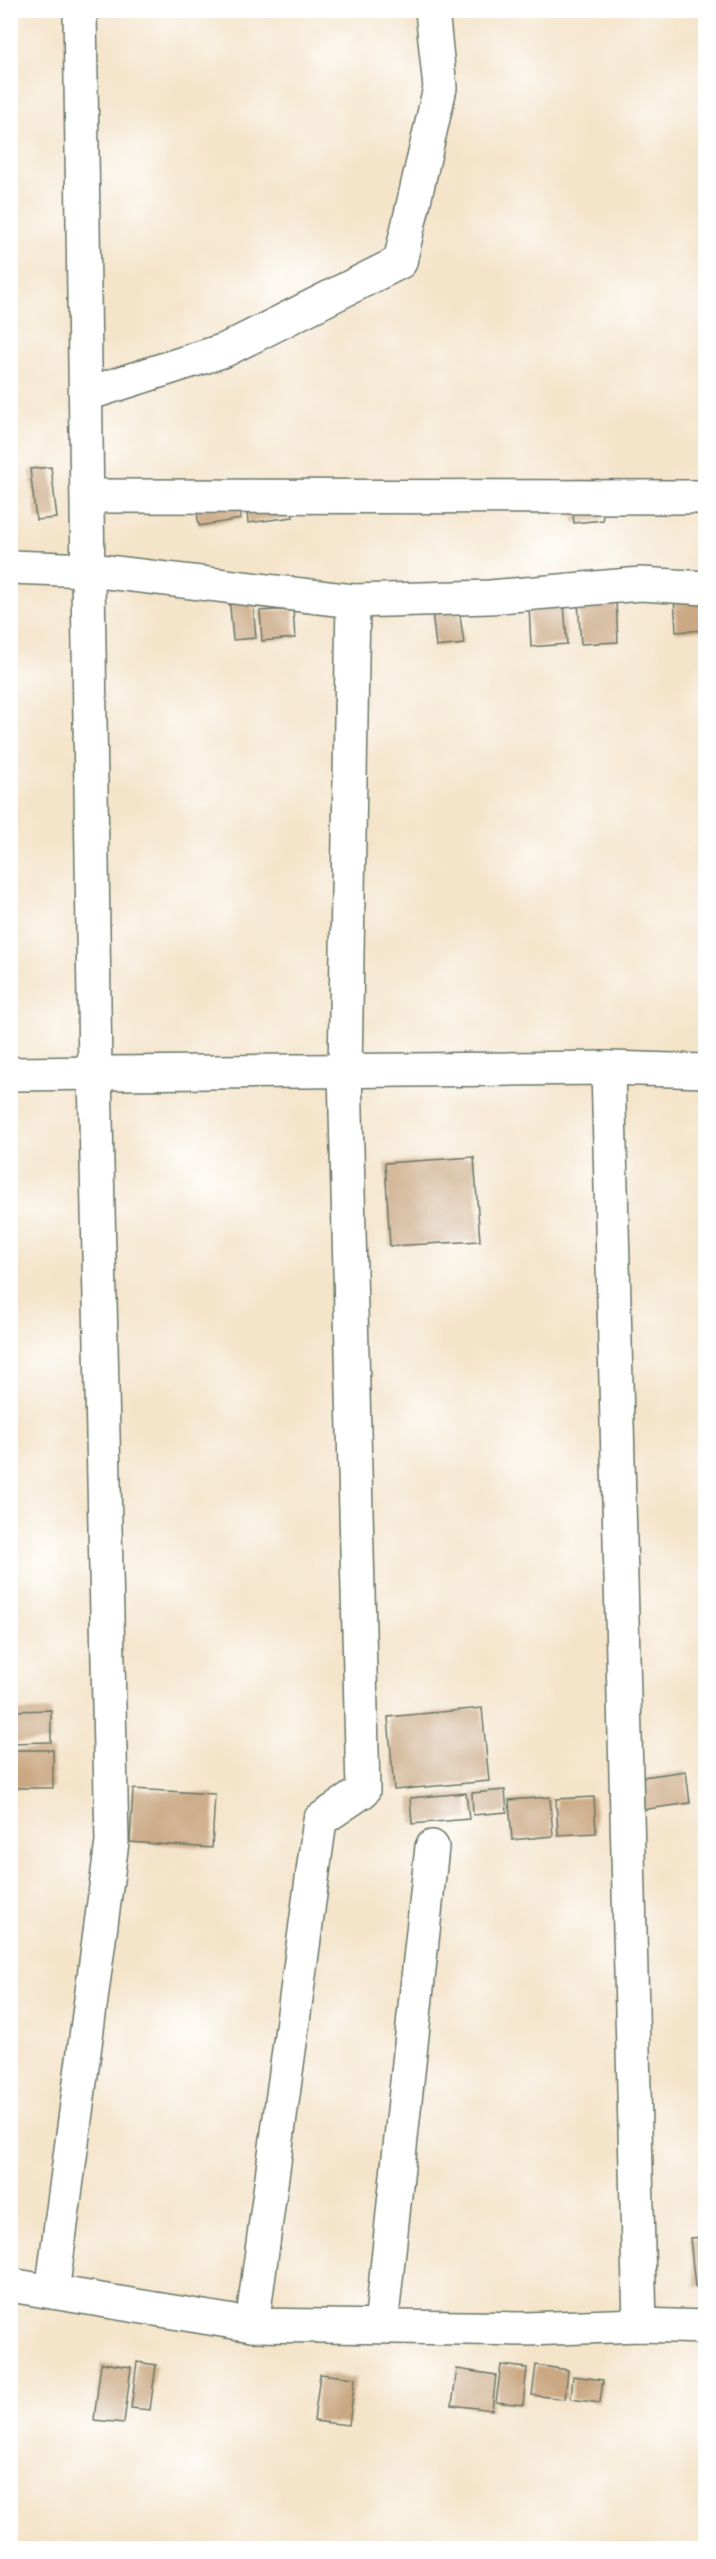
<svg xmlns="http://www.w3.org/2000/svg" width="716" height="2559" font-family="'Indie Flower',sans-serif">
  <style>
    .building { fill: #caa883 }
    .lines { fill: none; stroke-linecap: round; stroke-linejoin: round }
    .minor-casing { stroke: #6a7768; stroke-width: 36 }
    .minor { stroke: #fff; stroke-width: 33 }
  </style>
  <rect width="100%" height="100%" fill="#fff"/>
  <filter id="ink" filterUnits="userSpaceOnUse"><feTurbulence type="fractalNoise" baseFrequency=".0167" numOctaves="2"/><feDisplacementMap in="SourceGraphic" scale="12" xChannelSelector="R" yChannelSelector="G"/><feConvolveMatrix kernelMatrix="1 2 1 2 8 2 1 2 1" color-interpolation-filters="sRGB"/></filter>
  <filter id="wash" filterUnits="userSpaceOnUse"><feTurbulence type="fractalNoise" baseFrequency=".008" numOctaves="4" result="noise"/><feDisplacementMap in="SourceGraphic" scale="24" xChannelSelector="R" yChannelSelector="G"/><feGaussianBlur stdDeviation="1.35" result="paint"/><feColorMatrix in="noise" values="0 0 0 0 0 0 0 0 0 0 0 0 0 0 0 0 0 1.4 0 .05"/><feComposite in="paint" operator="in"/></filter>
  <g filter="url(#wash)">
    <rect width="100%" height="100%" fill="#f4e4ca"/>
    <g id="blocks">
      <!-- building -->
      <g class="building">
        <path d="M 51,467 L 57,518 L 36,520 L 30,469 Z"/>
        <path d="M 598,479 L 603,520 L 574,523 L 569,483 Z"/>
        <path d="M 289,486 L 293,517 L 248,523 L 245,492 Z"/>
        <path d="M 236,488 L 241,519 L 199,526 L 194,494 Z"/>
        <path d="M 703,593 L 705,630 L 676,632 L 674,595 Z"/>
        <path d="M 252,594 L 256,638 L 233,640 L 229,596 Z"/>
        <path d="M 616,601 L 618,642 L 581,644 L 578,603 Z"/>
        <path d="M 564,603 L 567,644 L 531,647 L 529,605 Z"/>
        <path d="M 459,608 L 464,644 L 436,647 L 432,611 Z"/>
        <path d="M 293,609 L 295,638 L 262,641 L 260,611 Z"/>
        <path d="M 474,1157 L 480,1241 L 390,1246 L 385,1163 Z"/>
        <path d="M 482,1708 L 489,1781 L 394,1790 L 388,1717 Z"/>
        <path d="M 51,1710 L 51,1742 L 10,1743 L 10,1711 Z"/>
        <rect x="10" y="1750" width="43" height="38"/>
        <path d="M 686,1771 L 690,1803 L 641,1810 L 636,1778 Z"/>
        <path d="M 133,1789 L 215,1794 L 212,1848 L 130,1842 Z"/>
        <path d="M 505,1790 L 507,1812 L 473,1815 L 472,1793 Z"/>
        <path d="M 466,1793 L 469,1819 L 412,1824 L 410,1798 Z"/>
        <path d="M 550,1797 L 553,1836 L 512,1840 L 509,1800 Z"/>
        <path d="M 594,1797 L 596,1833 L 558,1835 L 556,1799 Z"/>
        <path d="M 706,2237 L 706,2286 L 695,2287 L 690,2238 Z"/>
        <path d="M 137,2362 L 156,2365 L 150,2410 L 131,2408 Z"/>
        <path d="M 101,2363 L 131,2367 L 124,2423 L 94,2420 Z"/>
        <path d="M 501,2365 L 527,2368 L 523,2405 L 496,2402 Z"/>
        <path d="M 536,2365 L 568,2370 L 565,2399 L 532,2395 Z"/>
        <path d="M 457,2369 L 496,2375 L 492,2410 L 452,2405 Z"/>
        <path d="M 320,2374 L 355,2378 L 349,2425 L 314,2421 Z"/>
        <path d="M 573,2376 L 603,2380 L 600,2403 L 571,2399 Z"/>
      </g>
    </g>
  </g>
  <g filter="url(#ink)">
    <use href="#blocks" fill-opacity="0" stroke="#6a7768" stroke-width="1.5"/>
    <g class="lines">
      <!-- minor casing -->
      <g class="minor-casing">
        <g id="minor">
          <path d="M 87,394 L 225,350 L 400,262 L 440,88 L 432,10"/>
          <path d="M 88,496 L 706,497"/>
          <path d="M 10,567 L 90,570 L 353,601 L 490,597 L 641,584 L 706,588"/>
          <path d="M 608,1068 L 640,2325"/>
          <path d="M 10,1074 L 608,1068 L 706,1071"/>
          <path d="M 10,2285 L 252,2325 L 526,2329 L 640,2325 L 706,2327"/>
          <path d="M 52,2292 L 112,1842 L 95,1073 L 80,10"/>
          <path d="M 252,2325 L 320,1820 L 363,1791 L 345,1071 L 353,601"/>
          <path d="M 381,2326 L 432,1847"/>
        </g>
      </g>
      <!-- minor -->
      <use href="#minor" class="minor"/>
    </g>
  </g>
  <!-- margin -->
  <rect width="716" height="2559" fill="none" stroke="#fff" stroke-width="36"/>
</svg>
